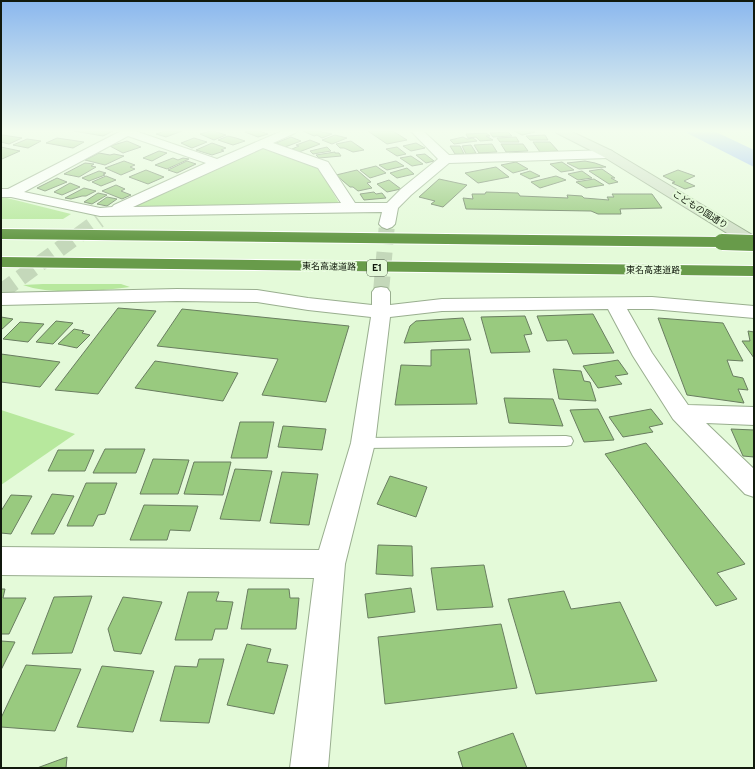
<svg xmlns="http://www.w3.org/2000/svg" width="755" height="769" font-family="Overpass,'Noto Sans JP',sans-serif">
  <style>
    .green { fill: #b7e89d }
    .water { fill: #9dbcf7 }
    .building { fill: #99ca7f; stroke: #697d60 }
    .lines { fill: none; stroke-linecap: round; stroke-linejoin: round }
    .street-tunnel { stroke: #c4d8ba; stroke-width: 16; stroke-dasharray: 16 8; stroke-linecap: butt }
    .lane-casing { stroke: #99ae8f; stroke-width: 2 }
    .street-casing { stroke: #99ae8f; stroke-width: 2 }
    .secondary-casing { stroke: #99ae8f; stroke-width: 2 }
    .highway-casing { stroke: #fff; stroke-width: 2 }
    .lane { fill: #fff; fill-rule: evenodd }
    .street { fill: #fff; fill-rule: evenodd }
    .secondary { fill: #d2e1c9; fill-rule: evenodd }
    .highway { fill: #689b4a; fill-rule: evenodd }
    .highway-bridge-casing { stroke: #fff; stroke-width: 18; stroke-linecap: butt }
    .highway-bridge { stroke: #689b4a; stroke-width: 16 }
    .labels { text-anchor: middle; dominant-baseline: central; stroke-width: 4; stroke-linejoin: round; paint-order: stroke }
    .far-street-label { font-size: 9px; fill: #11190d; stroke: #e4fad9 }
    .shield { fill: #e4fad9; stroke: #505c4a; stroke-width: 1 }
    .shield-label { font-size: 10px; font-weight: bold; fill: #11190d }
  </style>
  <rect width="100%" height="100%" fill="#e4fad9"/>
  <!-- green -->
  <g class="green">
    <path d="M 262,146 L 318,166 L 340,205 L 129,209 Z"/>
    <path d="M 1,198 L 7,198 L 71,214 L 63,219 L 1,219 Z"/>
    <path d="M 43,284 L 121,284 L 130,287 C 102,291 49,295 23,285 Z"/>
    <path d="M 1,410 L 75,434 L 1,485 Z"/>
  </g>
  <!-- water -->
  <path class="water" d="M 683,131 L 714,131 L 754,150 L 754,167 Z"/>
  <!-- building -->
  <g class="building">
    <path d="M 74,131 L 113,131 L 103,136 Z"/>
    <path d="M 165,131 L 182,131 L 166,137 L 156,134 Z"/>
    <path d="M 210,131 L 214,131 L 226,135 L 214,140 L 200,134 Z"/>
    <path d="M 249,131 L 259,131 L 268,134 L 258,137 L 245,132 Z"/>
    <path d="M 303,131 L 318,131 L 332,134 L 322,138 L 317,135 L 314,136 Z"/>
    <path d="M 368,131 L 393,131 L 407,140 L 387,144 Z"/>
    <path d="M 514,131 L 533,131 L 535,132 L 522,135 Z"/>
    <path d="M 508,132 L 512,136 L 493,137 L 490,133 Z"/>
    <path d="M 486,133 L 490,136 L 486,136 L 493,140 L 480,141 L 476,137 L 468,138 L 466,134 Z"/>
    <path d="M 3,135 L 22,138 L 9,144 L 1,142 L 1,136 Z"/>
    <path d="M 335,135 L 347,138 L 332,144 L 322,140 Z"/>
    <path d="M 545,135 L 548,140 L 530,140 L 526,136 Z"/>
    <path d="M 228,136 L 236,138 L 245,141 L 233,145 L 218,140 Z"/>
    <path d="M 291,137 L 301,141 L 285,147 L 276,143 Z"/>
    <path d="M 463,137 L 467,139 L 473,138 L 477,141 L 454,144 L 450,140 Z"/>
    <path d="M 516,137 L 519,142 L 500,142 L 497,138 Z"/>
    <path d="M 57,138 L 84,142 L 73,148 L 46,143 Z"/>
    <path d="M 194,138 L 207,142 L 192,148 L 181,143 Z"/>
    <path d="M 27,139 L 41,141 L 28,148 L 13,145 Z"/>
    <path d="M 310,140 L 320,144 L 299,152 L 292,149 L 299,146 L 296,145 Z"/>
    <path d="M 127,141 L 141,147 L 123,153 L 110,146 Z"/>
    <path d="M 351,141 L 364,150 L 353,152 L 344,148 L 340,148 L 336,144 Z"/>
    <path d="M 533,142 L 550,142 L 558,151 L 540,152 Z"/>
    <path d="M 212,143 L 226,148 L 221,150 L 224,151 L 212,155 L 196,150 Z"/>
    <path d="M 416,143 L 425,148 L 411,151 L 403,146 Z"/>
    <path d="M 492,144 L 497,152 L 479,153 L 474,145 Z"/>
    <path d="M 501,144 L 523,144 L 528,151 L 506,152 Z"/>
    <path d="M 471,145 L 476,153 L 466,154 L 462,146 Z"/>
    <path d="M 450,146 L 460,146 L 464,154 L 455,154 Z"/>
    <path d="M 1,147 L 20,151 L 2,159 L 1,158 Z"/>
    <path d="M 327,147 L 331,151 L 313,154 L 310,151 Z"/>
    <path d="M 397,147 L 406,154 L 397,156 L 386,149 Z"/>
    <path d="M 159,151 L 167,153 L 152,161 L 143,158 Z"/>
    <path d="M 335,152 L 335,153 L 339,153 L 341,156 L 319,158 L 316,155 Z"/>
    <path d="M 99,153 L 110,155 L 114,154 L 124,156 L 105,165 L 85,160 Z"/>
    <path d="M 425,154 L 434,161 L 426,163 L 416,155 Z"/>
    <path d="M 411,156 L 423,164 L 412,166 L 400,158 Z"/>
    <path d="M 173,158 L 178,160 L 183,158 L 189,159 L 167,169 L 155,165 Z"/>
    <path d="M 124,161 L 135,165 L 130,167 L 135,169 L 121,175 L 105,168 Z"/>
    <path d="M 187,161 L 196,164 L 177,173 L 168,170 Z"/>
    <path d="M 396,161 L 404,166 L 387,170 L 379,165 Z"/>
    <path d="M 585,161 L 595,163 L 606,167 L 579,169 L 567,163 Z"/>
    <path d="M 516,162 L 528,169 L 513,173 L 501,165 Z"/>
    <path d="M 562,162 L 574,170 L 561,172 L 550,164 Z"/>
    <path d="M 85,163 L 94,164 L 91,166 L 96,167 L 79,177 L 64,174 Z"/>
    <path d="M 376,166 L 386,173 L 370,178 L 360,170 Z"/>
    <path d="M 496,167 L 509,177 L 478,183 L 465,173 Z"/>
    <path d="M 407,168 L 414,174 L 397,178 L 390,173 Z"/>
    <path d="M 602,169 L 615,178 L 611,178 L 618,182 L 609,184 L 589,171 Z"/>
    <path d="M 146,170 L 164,177 L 148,184 L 129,177 Z"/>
    <path d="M 357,170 L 371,182 L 367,183 L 372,188 L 358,191 L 353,187 L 350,187 L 336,175 Z"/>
    <path d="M 678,170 L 695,176 L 684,181 L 695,186 L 685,189 L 672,183 L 675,182 L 663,176 Z"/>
    <path d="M 99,171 L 106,173 L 103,174 L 105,175 L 89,181 L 82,178 Z"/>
    <path d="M 530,171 L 540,176 L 530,179 L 520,174 Z"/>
    <path d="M 582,171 L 592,178 L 578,180 L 568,174 Z"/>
    <path d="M 106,176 L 116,180 L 101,186 L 92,182 Z"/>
    <path d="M 556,176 L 566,180 L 540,188 L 531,182 Z"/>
    <path d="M 57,178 L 67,182 L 45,191 L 37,188 Z"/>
    <path d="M 439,179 L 467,185 L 443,207 L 431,204 L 435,201 L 419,197 Z"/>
    <path d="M 594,179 L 604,185 L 586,188 L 576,182 Z"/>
    <path d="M 389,180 L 401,189 L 387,192 L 377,184 Z"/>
    <path d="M 70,183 L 80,187 L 62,195 L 54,192 Z"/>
    <path d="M 116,185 L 125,189 L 121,191 L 131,195 L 122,199 L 102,191 Z"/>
    <path d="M 84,188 L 96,191 L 86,196 L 82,196 L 71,199 L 65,198 Z"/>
    <path d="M 374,192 L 376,194 L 382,193 L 386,198 L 364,200 L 360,194 Z"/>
    <path d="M 486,192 L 518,193 L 520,196 L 568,198 L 567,195 L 582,196 L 584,198 L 609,200 L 607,197 L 614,197 L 612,194 L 652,194 L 662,208 L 620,209 L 621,214 L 598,214 L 591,211 L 466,209 L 463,198 L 473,199 L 472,194 L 485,194 Z"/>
    <path d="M 98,193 L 107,195 L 92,204 L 84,202 Z"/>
    <path d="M 107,197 L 117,199 L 107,206 L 97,204 Z"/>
    <path d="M 118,308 L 156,311 L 98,394 L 55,390 Z"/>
    <path d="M 182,309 L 349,326 L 326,402 L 262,395 L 278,359 L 157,346 Z"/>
    <path d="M 593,314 L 614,353 L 573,354 L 567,340 L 547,341 L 537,316 Z"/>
    <path d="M 525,316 L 532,334 L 524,335 L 530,352 L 491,353 L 481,317 Z"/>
    <path d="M 1,317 L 13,319 L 1,330 Z"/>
    <path d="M 463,318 L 471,340 L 404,343 L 410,326 L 416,321 Z"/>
    <path d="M 658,318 L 723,323 L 743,361 L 727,360 L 733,376 L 743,378 L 748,390 L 738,389 L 744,403 L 687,395 Z"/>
    <path d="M 56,321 L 73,323 L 53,344 L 36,342 Z"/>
    <path d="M 20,322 L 44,324 L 28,342 L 3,339 Z"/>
    <path d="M 74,329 L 84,331 L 82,333 L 90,335 L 77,348 L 58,344 Z"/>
    <path d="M 748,331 L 754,332 L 754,358 L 742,341 L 750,341 Z"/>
    <path d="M 469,349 L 477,404 L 395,405 L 401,365 L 431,366 L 431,350 Z"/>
    <path d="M 1,354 L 60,362 L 40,387 L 1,382 Z"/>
    <path d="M 618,360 L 628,374 L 615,376 L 622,384 L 598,388 L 583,366 Z"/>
    <path d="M 155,361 L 238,373 L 223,401 L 135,388 Z"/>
    <path d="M 553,369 L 581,371 L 584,381 L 590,382 L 596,401 L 559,399 Z"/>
    <path d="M 504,398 L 553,399 L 563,426 L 509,423 Z"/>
    <path d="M 598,409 L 614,440 L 584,442 L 570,410 Z"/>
    <path d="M 651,409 L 663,424 L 649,427 L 653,432 L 623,437 L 609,417 Z"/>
    <path d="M 240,422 L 274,422 L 267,458 L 231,458 Z"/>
    <path d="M 283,426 L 326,429 L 322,450 L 278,447 Z"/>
    <path d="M 731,429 L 754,430 L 754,457 L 743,456 Z"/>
    <path d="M 646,443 L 745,564 L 717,573 L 737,599 L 716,606 L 605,454 Z"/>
    <path d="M 105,449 L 145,449 L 136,473 L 93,473 Z"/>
    <path d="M 58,450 L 94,450 L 85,471 L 48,471 Z"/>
    <path d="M 153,459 L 189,460 L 178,494 L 140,494 Z"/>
    <path d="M 194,462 L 231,462 L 223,495 L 184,494 Z"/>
    <path d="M 235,469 L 272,471 L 260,521 L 220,519 Z"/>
    <path d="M 282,472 L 318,474 L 309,525 L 270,523 Z"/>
    <path d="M 390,476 L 427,487 L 416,517 L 377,504 Z"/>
    <path d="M 86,483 L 117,483 L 105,514 L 98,515 L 93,526 L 67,526 Z"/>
    <path d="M 52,494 L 74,496 L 54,534 L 31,534 Z"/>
    <path d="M 11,495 L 32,496 L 11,534 L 1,533 L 1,511 Z"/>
    <path d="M 144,505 L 198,506 L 190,531 L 170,530 L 167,540 L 130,540 Z"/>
    <path d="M 378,545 L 412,546 L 413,576 L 376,574 Z"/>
    <path d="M 484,565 L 493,607 L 437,610 L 431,568 Z"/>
    <path d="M 411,588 L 415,612 L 368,618 L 365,594 Z"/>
    <path d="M 1,589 L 5,589 L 3,598 L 26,598 L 9,634 L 1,634 Z"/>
    <path d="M 248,589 L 289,589 L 290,598 L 299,598 L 296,629 L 241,629 Z"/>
    <path d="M 564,591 L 571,609 L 620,602 L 657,681 L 536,694 L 508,599 Z"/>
    <path d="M 188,592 L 219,592 L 216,601 L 233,602 L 227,629 L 215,629 L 212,640 L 175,640 Z"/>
    <path d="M 92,596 L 72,653 L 32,654 L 54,597 Z"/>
    <path d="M 123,597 L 162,602 L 141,654 L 114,651 L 108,629 Z"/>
    <path d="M 501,624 L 517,688 L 385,704 L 378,637 Z"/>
    <path d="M 1,641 L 15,642 L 1,670 Z"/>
    <path d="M 247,644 L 271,649 L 267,662 L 288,665 L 274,714 L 227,705 Z"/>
    <path d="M 199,659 L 224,659 L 209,723 L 160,721 L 175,666 L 197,667 Z"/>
    <path d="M 26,665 L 81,669 L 55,731 L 1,727 L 1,718 Z"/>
    <path d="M 102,666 L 154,671 L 133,732 L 77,727 Z"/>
    <path d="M 513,733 L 527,768 L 463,768 L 458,752 Z"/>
    <path d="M 67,757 L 66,768 L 37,768 Z"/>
  </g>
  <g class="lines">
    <!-- street-tunnel -->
    <g class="street-tunnel">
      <path d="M 1,292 L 99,220"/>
      <path d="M 381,292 L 387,224"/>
    </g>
    <!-- lane casing -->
    <g class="lane-casing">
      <path id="lane" d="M 566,436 L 571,437 L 573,441 L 571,445 L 566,446 L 363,448 L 358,447 L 356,443 L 358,439 L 363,438 Z"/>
    </g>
    <!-- street casing -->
    <g class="street-casing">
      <g id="street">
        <path d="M 121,131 L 135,131 L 217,159 L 282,131 L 297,131 L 295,133 L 273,143 L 328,162 L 355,203 L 387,203 L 401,189 L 438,159 L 411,131 L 423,131 L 449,155 L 608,150 L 612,151 L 614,154 L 612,157 L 608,158 L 449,163 L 411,195 L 398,208 L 395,224 L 392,227 L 387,229 L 382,227 L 379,224 L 382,212 L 100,216 L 11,197 L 1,197 L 1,189 L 8,189 ZM 128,136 L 206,163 L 114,205 L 112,207 L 100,208 L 24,192 ZM 263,148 L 318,168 L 341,203 L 133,207 Z"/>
        <path d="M 381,287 L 387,288 L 390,292 L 390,305 L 442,299 L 652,297 L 754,306 L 754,318 L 652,309 L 627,309 L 652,353 L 688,405 L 754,407 L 754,425 L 706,423 L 754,469 L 754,497 L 745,494 L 673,419 L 633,356 L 608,309 L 442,311 L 390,317 L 375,443 L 345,564 L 328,768 L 290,768 L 314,578 L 1,575 L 1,547 L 319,550 L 351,443 L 371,317 L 308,310 L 257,302 L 177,301 L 1,305 L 1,293 L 177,289 L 257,290 L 308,298 L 372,305 L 372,292 L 375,288 Z"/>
      </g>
    </g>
    <!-- secondary casing -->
    <g class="secondary-casing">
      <path id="secondary" d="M 555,131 L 570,131 L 612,151 L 754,236 L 754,248 L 748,246 L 604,157 L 557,133 Z"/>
    </g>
    <!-- highway casing -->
    <g class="highway-casing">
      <g id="highway">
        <path d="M 1,229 L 722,237 L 728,239 L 730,242 L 728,245 L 722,247 L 1,239 Z"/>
        <path d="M 1,257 L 754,266 L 754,276 L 1,267 Z"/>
      </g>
    </g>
    <!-- lane -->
    <use href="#lane" class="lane"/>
    <!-- street -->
    <use href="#street" class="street"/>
    <!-- secondary -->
    <use href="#secondary" class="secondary"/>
    <!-- highway -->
    <use href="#highway" class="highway"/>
    <!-- highway-bridge casing -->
    <g class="highway-bridge-casing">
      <path id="highway-bridge" d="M 722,242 L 754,243"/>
    </g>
    <!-- highway-bridge -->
    <use href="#highway-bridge" class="highway-bridge"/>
  </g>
  <!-- sky -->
  <linearGradient id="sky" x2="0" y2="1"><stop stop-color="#8ab7ee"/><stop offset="0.55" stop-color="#f3fdee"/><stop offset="1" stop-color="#f3fdee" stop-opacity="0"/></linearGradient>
  <rect width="755" height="238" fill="url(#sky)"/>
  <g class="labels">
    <!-- far-street labels -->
    <g class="far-street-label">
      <text transform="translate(700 210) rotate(32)">こどもの国通り</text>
      <text transform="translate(329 267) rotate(1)">東名高速道路</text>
      <text x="653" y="270">東名高速道路</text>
    </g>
    <!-- shield labels -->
    <rect class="shield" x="367" y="260" width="20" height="16" rx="3"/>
    <g class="shield-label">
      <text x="377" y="268">E1</text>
    </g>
  </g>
  <!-- border -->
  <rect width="755" height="769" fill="none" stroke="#11190d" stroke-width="4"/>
</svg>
